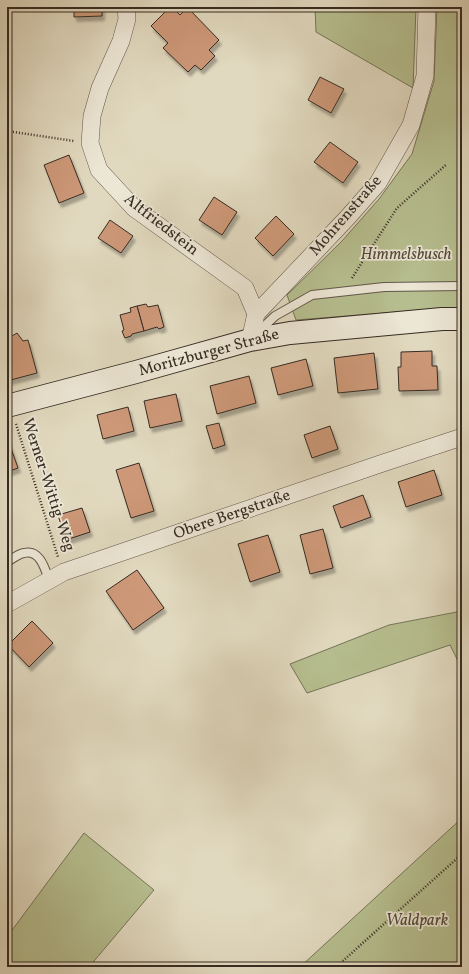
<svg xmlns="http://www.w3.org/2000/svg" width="469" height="974" font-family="Vollkorn,serif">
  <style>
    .green { fill: #b6be8f; stroke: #767559 }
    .building { fill: #cd9878; stroke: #362c23; filter: url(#shadow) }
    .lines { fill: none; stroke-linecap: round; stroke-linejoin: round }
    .lane-casing { stroke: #61574a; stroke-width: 10 }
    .street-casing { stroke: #61574a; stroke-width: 18 }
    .secondary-casing { stroke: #362c23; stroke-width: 24 }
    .path { stroke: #362c23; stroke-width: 2.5; stroke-dasharray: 1 2; stroke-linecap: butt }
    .lane { stroke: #ece6d5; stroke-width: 8 }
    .street { stroke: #ece6d5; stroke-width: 17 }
    .secondary { stroke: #ece6d5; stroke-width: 22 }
    .labels { text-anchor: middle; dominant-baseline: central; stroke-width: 3.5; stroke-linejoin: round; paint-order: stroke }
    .street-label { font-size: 16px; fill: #362c23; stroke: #ece6d5 }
    .park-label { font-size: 16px; font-style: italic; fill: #504939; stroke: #ece6d5 }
  </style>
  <defs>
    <filter id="shadow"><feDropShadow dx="2.5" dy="4.5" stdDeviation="1" flood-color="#0004"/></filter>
  </defs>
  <rect width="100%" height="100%" fill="#e1d9bf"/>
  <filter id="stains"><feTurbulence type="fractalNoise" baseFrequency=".005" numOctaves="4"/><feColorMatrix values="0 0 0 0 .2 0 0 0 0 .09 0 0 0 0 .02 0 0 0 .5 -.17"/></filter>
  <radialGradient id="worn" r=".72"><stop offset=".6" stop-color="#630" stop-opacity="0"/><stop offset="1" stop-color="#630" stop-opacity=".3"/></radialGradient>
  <!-- green -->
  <g class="green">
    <path d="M 315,7 L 416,7 L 413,88 L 316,32 Z"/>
    <path d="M 437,7 L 462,7 L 462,308 L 447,308 L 296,320 L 287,295 L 342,241 L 379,199 L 412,154 L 434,81 Z"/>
    <path d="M 462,611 L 462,669 L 450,645 L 307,693 L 290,664 L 389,625 Z"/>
    <path d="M 462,818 L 462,967 L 300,967 Z"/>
    <path d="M 84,833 L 154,890 L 89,967 L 7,967 L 7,937 Z"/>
  </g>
  <!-- building -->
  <g class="building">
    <path d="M 74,7 L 102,7 L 102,16 L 74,17 Z"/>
    <path d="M 170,7 L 172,7 L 180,15 L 187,7 L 219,40 L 209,50 L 215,56 L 201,70 L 195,65 L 188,72 L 163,48 L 168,43 L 151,26 Z"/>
    <path d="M 320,77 L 344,89 L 331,113 L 308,100 Z"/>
    <path d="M 330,142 L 358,162 L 343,183 L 314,162 Z"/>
    <path d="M 69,155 L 84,193 L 59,203 L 44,165 Z"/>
    <path d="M 214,197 L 237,212 L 222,235 L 199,220 Z"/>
    <path d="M 276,216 L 294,234 L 273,256 L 255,238 Z"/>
    <path d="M 110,220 L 133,236 L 121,253 L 98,238 Z"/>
    <path d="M 146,304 L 148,307 L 158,305 L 164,327 L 159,329 L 157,327 L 144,331 L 137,306 Z"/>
    <path d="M 137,306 L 144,331 L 132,334 L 131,336 L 125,338 L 124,336 L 122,331 L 124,330 L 120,315 L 131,312 L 130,308 Z"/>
    <path d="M 17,333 L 23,341 L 28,340 L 37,373 L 7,381 L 7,339 Z"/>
    <path d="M 432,351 L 432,366 L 437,366 L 438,390 L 399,391 L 398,367 L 401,367 L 401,352 Z"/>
    <path d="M 374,353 L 378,389 L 338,393 L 334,358 Z"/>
    <path d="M 306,359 L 313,386 L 278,395 L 271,368 Z"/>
    <path d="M 249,376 L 256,403 L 217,414 L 210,386 Z"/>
    <path d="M 176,394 L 182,421 L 150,428 L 144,401 Z"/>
    <path d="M 128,407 L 134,431 L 103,439 L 97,415 Z"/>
    <path d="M 219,423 L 225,445 L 213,449 L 206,426 Z"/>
    <path d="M 330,426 L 338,449 L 312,458 L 304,435 Z"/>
    <path d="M 7,437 L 18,468 L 7,472 Z"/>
    <path d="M 139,463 L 154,511 L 131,518 L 116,470 Z"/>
    <path d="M 434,470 L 442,495 L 406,507 L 398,482 Z"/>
    <path d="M 363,495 L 371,517 L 341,528 L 333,506 Z"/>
    <path d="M 82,508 L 90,532 L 66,540 L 58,515 Z"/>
    <path d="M 323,529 L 333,568 L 310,574 L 300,535 Z"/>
    <path d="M 268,535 L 280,572 L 250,582 L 238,544 Z"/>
    <path d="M 137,570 L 164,608 L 133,630 L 106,591 Z"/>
    <path d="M 32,621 L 53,643 L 29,667 L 8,645 Z"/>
  </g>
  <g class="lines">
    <!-- lane casing -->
    <g class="lane-casing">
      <g id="lane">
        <path d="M 256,334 L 275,316 L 312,295 L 384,287 L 462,286"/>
        <path d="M 7,562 C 12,559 18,554 24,553 C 40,549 45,569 49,580"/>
      </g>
    </g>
    <!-- street casing -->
    <g class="street-casing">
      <g id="street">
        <path d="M 126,7 L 127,19 L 121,41 L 100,88 L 92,116 L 90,143 L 99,170 L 134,208 L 245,288 L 256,314"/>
        <path d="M 250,340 L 256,314 L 348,217 L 378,183 L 411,125 L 425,76 L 427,7"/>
        <path d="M 7,604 L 64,572 L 383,463 L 462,437"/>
      </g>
    </g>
    <!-- secondary casing -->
    <g class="secondary-casing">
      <path id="secondary" d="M 7,406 L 136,372 L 250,340 L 290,333 L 442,319 L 462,319"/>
    </g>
    <!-- path -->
    <g class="path">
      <path d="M 458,7 L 459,30 L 462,40"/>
      <path d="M 7,131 L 74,141"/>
      <path d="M 352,278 L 397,208 L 447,164"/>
      <path d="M 16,424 L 58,557"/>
      <path d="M 336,967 L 462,854"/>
    </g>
    <!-- lane -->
    <use href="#lane" class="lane"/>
    <!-- street -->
    <use href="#street" class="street"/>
    <!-- secondary -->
    <use href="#secondary" class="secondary"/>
  </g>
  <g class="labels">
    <!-- street labels -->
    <g class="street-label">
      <text transform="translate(346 216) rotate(-49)">Mohrenstraße</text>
      <text transform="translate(161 225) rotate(38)">Altfriedstein</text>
      <text transform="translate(209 353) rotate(-15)">Moritzburger Straße</text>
      <text transform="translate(48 485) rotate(72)">Werner-Wittig-Weg</text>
      <text transform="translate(232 515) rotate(-19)">Obere Bergstraße</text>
    </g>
    <!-- park labels -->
    <g class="park-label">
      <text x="406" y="255">Himmelsbusch</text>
      <text x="417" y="921">Waldpark</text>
    </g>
  </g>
  <!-- margin -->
  <rect width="469" height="974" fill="none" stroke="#e1d9bf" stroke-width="24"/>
  <rect x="8" y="8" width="453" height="958" fill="none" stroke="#362c23" stroke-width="2"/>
  <rect x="12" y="12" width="445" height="950" fill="none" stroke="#362c23"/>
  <rect width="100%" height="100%" filter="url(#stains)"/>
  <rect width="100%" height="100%" fill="url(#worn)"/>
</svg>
